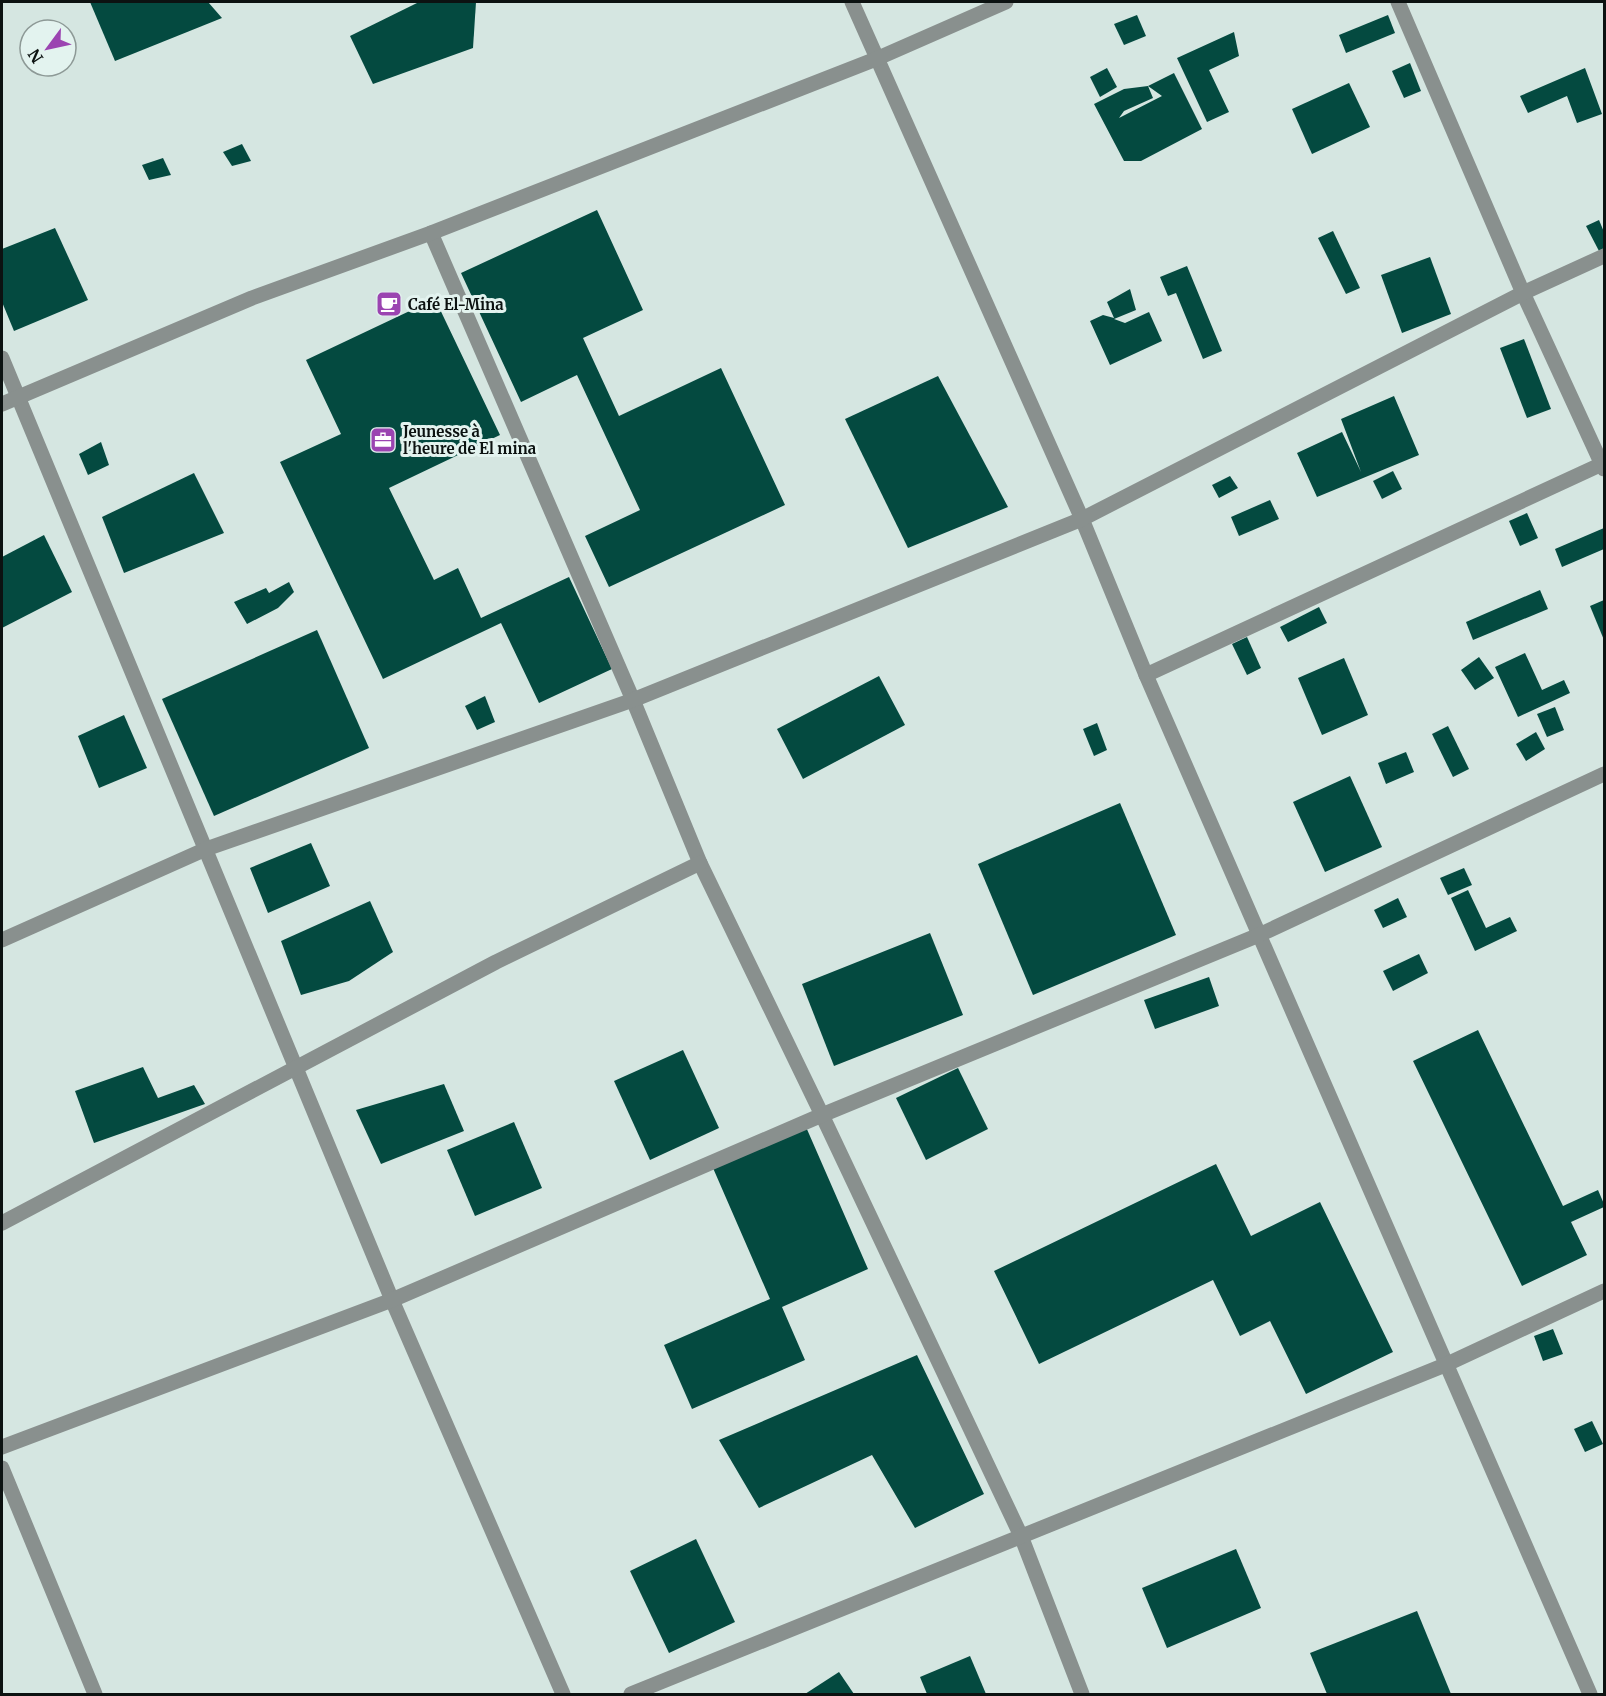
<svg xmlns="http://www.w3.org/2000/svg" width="1606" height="1696" font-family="Merriweather,serif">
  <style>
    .building { fill: #044a40; fill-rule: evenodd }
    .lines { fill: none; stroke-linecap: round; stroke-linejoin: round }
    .minor { stroke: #89908e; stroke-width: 15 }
    .labels { text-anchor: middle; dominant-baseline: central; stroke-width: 6; stroke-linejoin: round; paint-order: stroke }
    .poi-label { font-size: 15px; font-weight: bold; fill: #0c1211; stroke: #e3f3ef; text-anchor: start }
  </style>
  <rect width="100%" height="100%" fill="#d5e6e1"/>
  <!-- building -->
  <g class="building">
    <path d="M 90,2 L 208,2 L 222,18 L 115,61 Z"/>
    <path d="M 419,2 L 476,2 L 473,48 L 373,84 L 350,36 Z"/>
    <path d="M 1137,15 L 1146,36 L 1124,45 L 1114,24 Z"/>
    <path d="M 1388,15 L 1395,33 L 1346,53 L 1339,35 Z"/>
    <path d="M 1234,32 L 1239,56 L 1209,70 L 1229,112 L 1207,122 L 1177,58 Z"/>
    <path d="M 1410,63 L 1421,91 L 1404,98 L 1392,71 Z"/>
    <path d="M 1107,68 L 1117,87 L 1100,97 L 1090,77 Z"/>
    <path d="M 1585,68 L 1602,114 L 1577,123 L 1567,96 L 1528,113 L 1520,96 Z"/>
    <path d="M 1174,73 L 1202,129 L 1141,161 L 1124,161 L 1094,104 L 1124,89 L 1148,86 ZM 1148,86 L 1162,96 L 1119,118 L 1124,111 L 1153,98 Z"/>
    <path d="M 1349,83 L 1370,127 L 1312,154 L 1292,109 Z"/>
    <path d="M 242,144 L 251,161 L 232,166 L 223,152 Z"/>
    <path d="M 163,158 L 171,175 L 149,180 L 142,165 Z"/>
    <path d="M 597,210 L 643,310 L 583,338 L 619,416 L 721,368 L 785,505 L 609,587 L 585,536 L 640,510 L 577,375 L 521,402 L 461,273 Z"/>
    <path d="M 1599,220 L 1604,232 L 1604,248 L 1599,251 L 1586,226 Z"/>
    <path d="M 55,228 L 88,300 L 14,331 L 2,302 L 2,249 Z"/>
    <path d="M 1333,231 L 1360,288 L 1346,294 L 1318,238 Z"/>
    <path d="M 1430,257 L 1451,314 L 1402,333 L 1381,275 Z"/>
    <path d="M 1187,266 L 1222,351 L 1203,359 L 1176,293 L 1168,296 L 1160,277 Z"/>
    <path d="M 1130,289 L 1136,310 L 1114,319 L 1125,323 L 1149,312 L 1162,341 L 1110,365 L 1090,321 L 1103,315 L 1114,318 L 1107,302 Z"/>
    <path d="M 435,299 L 500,435 L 389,488 L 434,580 L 458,568 L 481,618 L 569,577 L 612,669 L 539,703 L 501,623 L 383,679 L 280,462 L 341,434 L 306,360 Z"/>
    <path d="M 1524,339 L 1551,409 L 1527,418 L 1500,348 Z"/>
    <path d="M 938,376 L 1008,507 L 908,548 L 845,419 Z"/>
    <path d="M 1394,396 L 1419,455 L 1317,497 L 1297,453 L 1342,432 L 1361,472 L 1341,419 Z"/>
    <path d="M 101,442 L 109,465 L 88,475 L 79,454 Z"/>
    <path d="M 1393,471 L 1402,489 L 1382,499 L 1373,481 Z"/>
    <path d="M 194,473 L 224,533 L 124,573 L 102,517 Z"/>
    <path d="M 1230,476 L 1238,488 L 1219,498 L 1212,485 Z"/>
    <path d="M 1270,500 L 1279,519 L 1239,536 L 1231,517 Z"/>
    <path d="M 1527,513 L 1538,538 L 1520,546 L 1509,521 Z"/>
    <path d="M 1604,528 L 1604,549 L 1562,567 L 1555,549 Z"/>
    <path d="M 44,535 L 72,592 L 2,628 L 2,557 Z"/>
    <path d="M 289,582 L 294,592 L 278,608 L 247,624 L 234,602 L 266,588 L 269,593 Z"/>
    <path d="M 1540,590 L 1548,609 L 1473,640 L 1466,622 Z"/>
    <path d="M 1604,600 L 1604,640 L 1590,606 Z"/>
    <path d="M 1319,607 L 1327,623 L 1288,642 L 1280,627 Z"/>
    <path d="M 317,630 L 369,748 L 214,816 L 162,699 Z"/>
    <path d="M 1247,637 L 1261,668 L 1247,675 L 1232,644 Z"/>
    <path d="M 1525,653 L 1542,690 L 1564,680 L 1570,693 L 1518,717 L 1495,667 Z"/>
    <path d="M 1479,657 L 1494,678 L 1475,690 L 1461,670 Z"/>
    <path d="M 1344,658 L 1368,715 L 1322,735 L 1298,678 Z"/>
    <path d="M 879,676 L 905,725 L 803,779 L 777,729 Z"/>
    <path d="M 485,696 L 495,722 L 477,730 L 465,706 Z"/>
    <path d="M 1555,707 L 1564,730 L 1547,737 L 1537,714 Z"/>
    <path d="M 124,715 L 147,768 L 99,788 L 78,736 Z"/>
    <path d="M 1097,723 L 1107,750 L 1094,756 L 1083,729 Z"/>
    <path d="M 1448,726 L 1469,769 L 1453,777 L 1432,734 Z"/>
    <path d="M 1536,732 L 1545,749 L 1526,761 L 1516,744 Z"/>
    <path d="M 1406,752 L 1414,772 L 1386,784 L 1378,763 Z"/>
    <path d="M 1350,776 L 1382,847 L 1325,872 L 1293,802 Z"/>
    <path d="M 1120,803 L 1176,935 L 1033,995 L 978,864 Z"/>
    <path d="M 311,843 L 330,886 L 268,913 L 250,868 Z"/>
    <path d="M 1464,868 L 1472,885 L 1448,895 L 1440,878 Z"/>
    <path d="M 1468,890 L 1486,928 L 1510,917 L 1517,931 L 1475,951 L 1451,898 Z"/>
    <path d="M 1398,898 L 1407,917 L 1383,928 L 1374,910 Z"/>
    <path d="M 370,901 L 393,952 L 349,981 L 301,995 L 281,941 Z"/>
    <path d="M 930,933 L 963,1015 L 834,1066 L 802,984 Z"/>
    <path d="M 1419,954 L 1428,973 L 1393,991 L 1383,971 Z"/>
    <path d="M 1209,977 L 1219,1006 L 1155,1029 L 1144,1000 Z"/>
    <path d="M 1478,1030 L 1563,1206 L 1598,1190 L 1604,1204 L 1604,1207 L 1571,1222 L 1587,1255 L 1522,1286 L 1413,1061 Z"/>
    <path d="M 683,1050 L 719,1128 L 650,1160 L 614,1081 Z"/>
    <path d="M 143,1067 L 158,1098 L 194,1085 L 205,1104 L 94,1143 L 75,1091 Z"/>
    <path d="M 958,1068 L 988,1129 L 926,1160 L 896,1098 Z"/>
    <path d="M 444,1084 L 464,1131 L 381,1164 L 356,1110 Z"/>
    <path d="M 514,1122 L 542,1188 L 475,1216 L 447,1150 Z"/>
    <path d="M 806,1127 L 868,1269 L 782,1307 L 805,1360 L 692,1409 L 664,1345 L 770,1299 L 713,1168 Z"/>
    <path d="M 1216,1164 L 1251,1236 L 1320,1202 L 1393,1352 L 1306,1394 L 1270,1321 L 1240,1336 L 1213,1280 L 1039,1364 L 994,1271 Z"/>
    <path d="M 1553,1329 L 1563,1354 L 1543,1361 L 1534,1336 Z"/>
    <path d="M 917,1355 L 984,1494 L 915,1528 L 872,1455 L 759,1508 L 719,1440 Z"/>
    <path d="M 1592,1421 L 1603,1444 L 1585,1452 L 1574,1429 Z"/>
    <path d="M 696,1539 L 735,1622 L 669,1653 L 630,1571 Z"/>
    <path d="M 1236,1549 L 1261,1608 L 1167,1648 L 1142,1588 Z"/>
    <path d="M 1417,1611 L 1451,1694 L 1327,1694 L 1310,1653 Z"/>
    <path d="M 970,1656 L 986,1694 L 927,1694 L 920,1677 Z"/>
    <path d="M 839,1672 L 854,1694 L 805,1694 Z"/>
  </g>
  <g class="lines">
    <!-- minor -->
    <g class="minor">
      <path d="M 852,2 L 1082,519 L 1146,675 L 1590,1694"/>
      <path d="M 1398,2 L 1523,293 L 1604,469"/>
      <path d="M 431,233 L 633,700 L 700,863 L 822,1115 L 1021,1536 L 1082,1694"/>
      <path d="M 2,358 L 392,1300 L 563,1694"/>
      <path d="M 2,404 L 252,298 L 431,233 L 876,59 L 1006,2"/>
      <path d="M 1146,675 L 1602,464"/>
      <path d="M 2,940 L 206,849 L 633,700 L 1082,519 L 1523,293 L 1604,256"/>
      <path d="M 2,1223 L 496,962 L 700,863"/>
      <path d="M 2,1447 L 392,1300 L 822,1115 L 1259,935 L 1604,774"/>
      <path d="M 2,1468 L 95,1694"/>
      <path d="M 631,1694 L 1445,1365 L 1604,1291"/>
    </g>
  </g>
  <!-- icons -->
  <defs>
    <g id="cafe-square" transform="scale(1.35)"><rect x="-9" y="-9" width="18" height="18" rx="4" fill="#9b44b1" stroke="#e3f3ef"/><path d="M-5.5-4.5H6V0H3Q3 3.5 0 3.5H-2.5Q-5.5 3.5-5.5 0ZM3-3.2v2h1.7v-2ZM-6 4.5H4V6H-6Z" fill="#fff"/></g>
    <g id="office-square" transform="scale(1.35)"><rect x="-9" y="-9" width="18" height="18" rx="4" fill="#9b44b1" stroke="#e3f3ef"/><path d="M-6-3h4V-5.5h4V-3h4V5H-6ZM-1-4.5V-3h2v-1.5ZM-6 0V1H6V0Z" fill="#fff"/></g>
  </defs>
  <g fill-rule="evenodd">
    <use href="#cafe-square" x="389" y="304"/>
    <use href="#office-square" x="383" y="440"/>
  </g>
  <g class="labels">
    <!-- poi labels -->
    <g class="poi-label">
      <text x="408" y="304">Café El-Mina</text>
      <text x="403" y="431">Jeunesse à<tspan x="403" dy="17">l'heure de El mina</tspan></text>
    </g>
  </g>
  <!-- border -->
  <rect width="1606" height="1696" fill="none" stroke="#0c1211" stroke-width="6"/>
  <!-- north arrow -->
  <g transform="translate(48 48) rotate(237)"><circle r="28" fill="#e3f3ef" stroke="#8d9996" stroke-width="1.5"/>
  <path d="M0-4.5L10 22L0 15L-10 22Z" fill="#9b44b1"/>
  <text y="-9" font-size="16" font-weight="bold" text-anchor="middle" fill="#0c1211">N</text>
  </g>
</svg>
